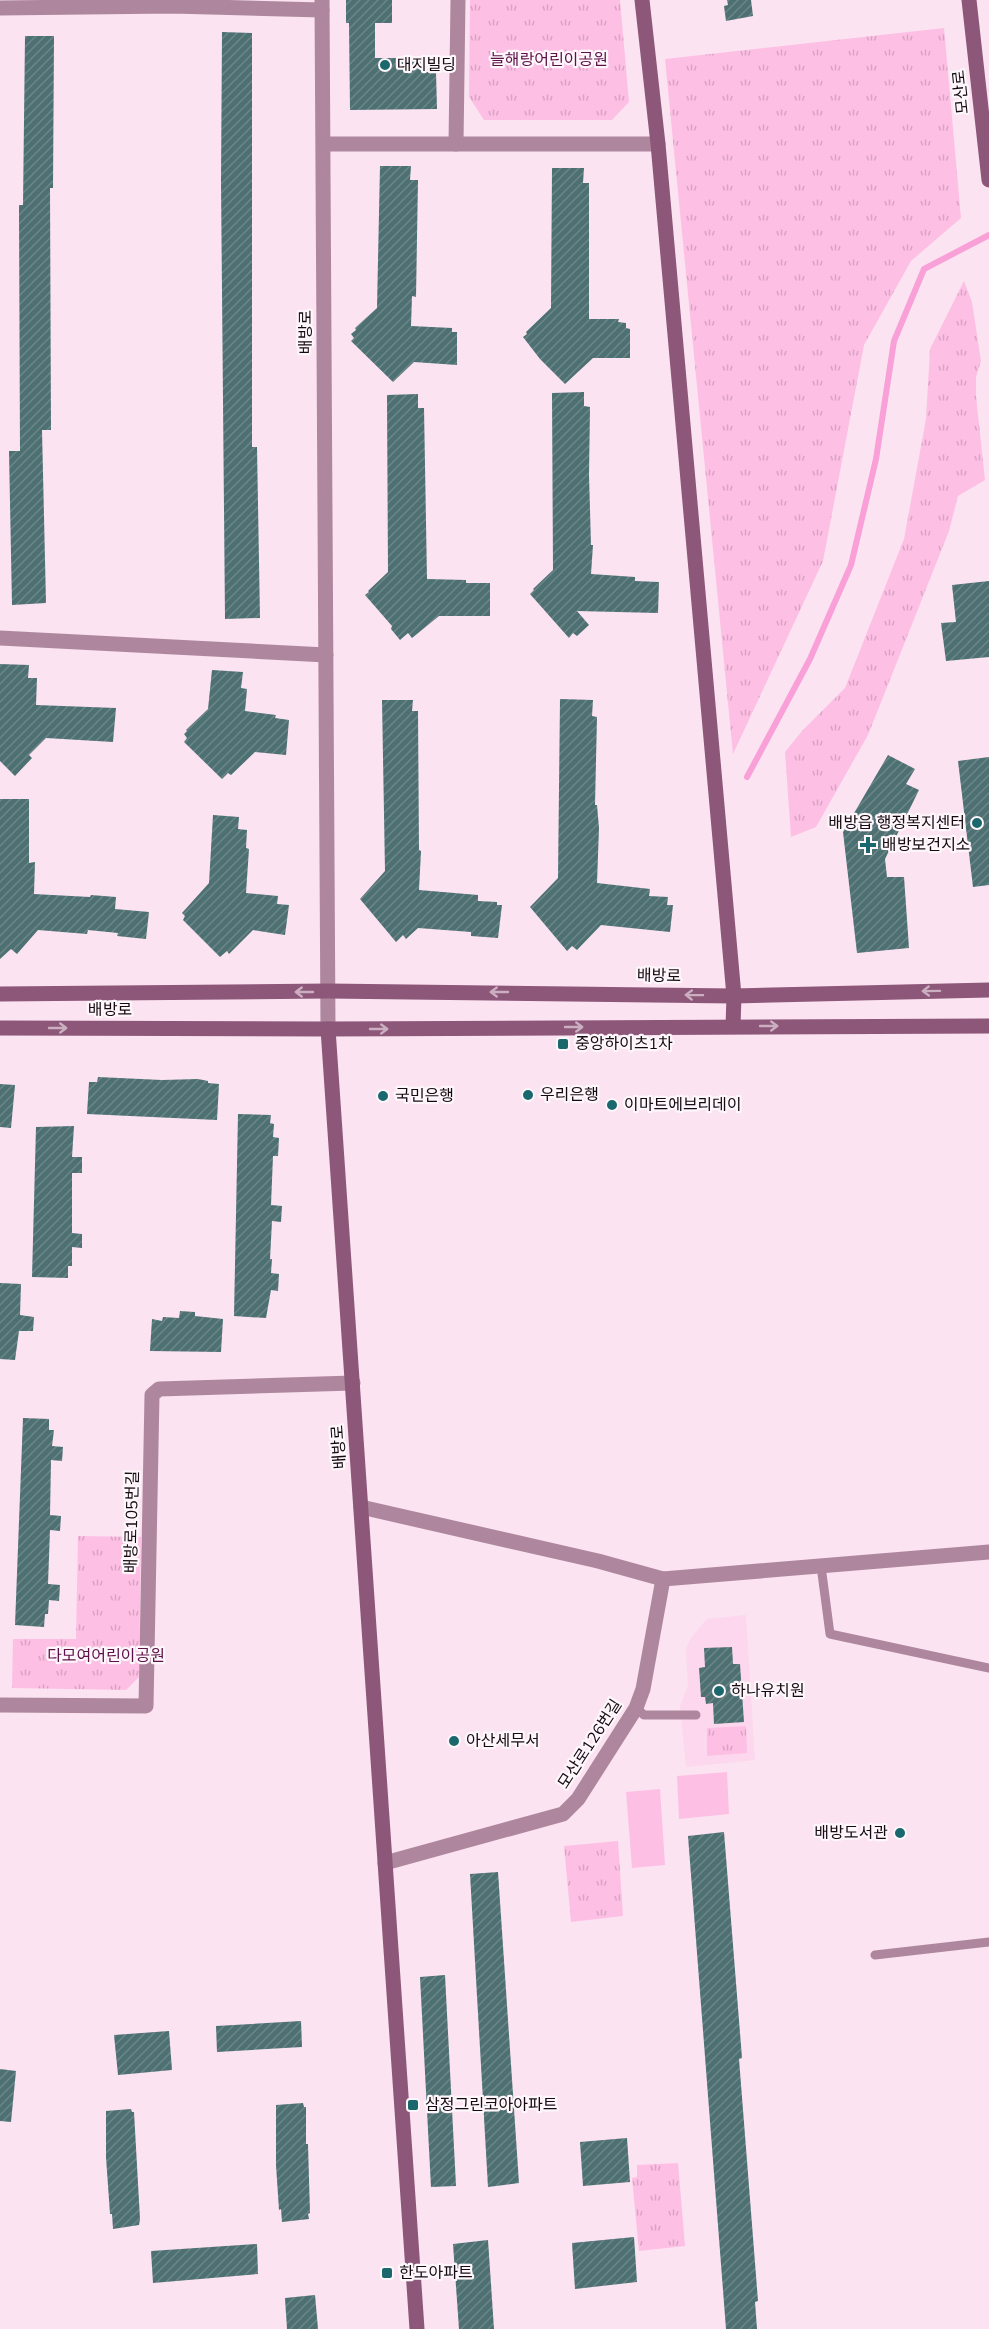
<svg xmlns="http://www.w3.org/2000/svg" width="989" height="2329" font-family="'Nunito Sans','Noto Sans KR',sans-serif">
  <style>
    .built { fill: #fcd7ed }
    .grass { fill: #febfe5 }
    .park { fill: url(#park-tufts) }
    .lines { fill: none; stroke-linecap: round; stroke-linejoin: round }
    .stream { stroke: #f8a0d7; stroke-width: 6 }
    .building { fill: url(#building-hatch) }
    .lane { stroke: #ae879e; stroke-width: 9 }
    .street { stroke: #ae879e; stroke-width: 15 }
    .secondary { stroke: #8d5779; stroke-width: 15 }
    .oneway { stroke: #cbaec0 }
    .poi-dot { fill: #1a676d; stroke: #fdf6fa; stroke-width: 2 }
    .labels { text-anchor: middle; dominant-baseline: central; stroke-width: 4.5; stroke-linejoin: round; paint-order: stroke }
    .park-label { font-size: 16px; fill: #5e1148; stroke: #fdf6fa }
    .poi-label { font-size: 16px; fill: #140a10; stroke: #fdf6fa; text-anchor: start }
    .street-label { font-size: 16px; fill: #140a10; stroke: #fdf6fa }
  </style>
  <defs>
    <pattern id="park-tufts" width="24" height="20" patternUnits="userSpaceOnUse" patternTransform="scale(1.5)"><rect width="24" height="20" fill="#febfe5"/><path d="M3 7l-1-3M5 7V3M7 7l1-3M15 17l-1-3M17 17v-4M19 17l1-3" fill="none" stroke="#d9a3c3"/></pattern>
    <pattern id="building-hatch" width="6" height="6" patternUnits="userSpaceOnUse" patternTransform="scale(1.5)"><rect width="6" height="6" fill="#4d7073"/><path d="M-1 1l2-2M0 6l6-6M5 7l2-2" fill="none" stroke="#6d8587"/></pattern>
  </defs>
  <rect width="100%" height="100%" fill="#fbe3f1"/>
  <!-- built -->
  <path class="built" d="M 746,1615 L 755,1760 L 686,1767 L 680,1706 L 688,1686 L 686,1649 L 691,1638 L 707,1619 Z"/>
  <!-- grass -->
  <g class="grass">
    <path d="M 727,1772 L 729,1814 L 679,1819 L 677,1776 Z"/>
    <path d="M 660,1789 L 665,1865 L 632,1868 L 626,1792 Z"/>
  </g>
  <!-- park -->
  <g class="park">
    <path d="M 470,0 L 620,0 L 629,102 L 612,120 L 484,120 L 469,97 Z"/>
    <path d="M 944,28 L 961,218 L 911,261 L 864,345 L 823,561 L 733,754 L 665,59 Z"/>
    <path d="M 964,281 L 972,302 L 981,361 L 976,377 L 976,396 L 985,480 L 958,496 L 949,531 L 868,735 L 816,827 L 791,837 L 785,752 L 802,731 L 845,688 L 904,539 L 926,419 L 930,349 Z"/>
    <path d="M 78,1536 L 141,1537 L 139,1677 L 126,1690 L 12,1688 L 13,1639 L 76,1639 Z"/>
    <path d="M 746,1726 L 747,1753 L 707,1756 L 707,1728 Z"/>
    <path d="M 618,1841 L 623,1916 L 571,1922 L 564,1846 Z"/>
    <path d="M 678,2163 L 685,2246 L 639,2251 L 632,2178 L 637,2177 L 637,2165 Z"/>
  </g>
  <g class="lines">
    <!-- stream -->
    <path class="stream" d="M 747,777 L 810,659 L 851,565 L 876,459 L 894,341 L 924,269 L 989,235"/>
  </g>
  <!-- building -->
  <g class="building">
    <path d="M 346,0 L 392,0 L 392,23 L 375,23 L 375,58 L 421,58 L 421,72 L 436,72 L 437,109 L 350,110 L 349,23 L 346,23 Z"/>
    <path d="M 727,0 L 751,0 L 753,16 L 726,21 L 724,6 L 728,5 Z"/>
    <path d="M 222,32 L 252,33 L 252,447 L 257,447 L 260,618 L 225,619 L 221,181 Z"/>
    <path d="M 25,36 L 54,36 L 53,188 L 50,188 L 51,430 L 42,430 L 46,603 L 12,605 L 9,451 L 20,451 L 19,205 L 23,205 Z"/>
    <path d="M 380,166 L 411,166 L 410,180 L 418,180 L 416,297 L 412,296 L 411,326 L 452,328 L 452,332 L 457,332 L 457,365 L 414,362 L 393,382 L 351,341 L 354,338 L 351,334 L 356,330 L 355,328 L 377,308 Z"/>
    <path d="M 552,168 L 584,168 L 583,183 L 589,183 L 589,319 L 619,319 L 618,322 L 626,323 L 626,328 L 630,329 L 630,358 L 593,358 L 565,384 L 540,359 L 523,337 L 527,334 L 526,332 L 551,308 Z"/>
    <path d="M 584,392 L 584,406 L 590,407 L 589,475 L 591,545 L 593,545 L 591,574 L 635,577 L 635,581 L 659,582 L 658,613 L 577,611 L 589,625 L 577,636 L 573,633 L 569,638 L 530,594 L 534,590 L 533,589 L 553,570 L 552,393 Z"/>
    <path d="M 418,394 L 418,408 L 424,408 L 427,579 L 466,580 L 466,583 L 490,583 L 490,616 L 439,616 L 412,638 L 408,633 L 400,640 L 391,629 L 392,626 L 365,595 L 369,592 L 368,591 L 388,572 L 387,395 Z"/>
    <path d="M 989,581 L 989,657 L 946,661 L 941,623 L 956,622 L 952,585 Z"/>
    <path d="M 0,664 L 29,665 L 28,678 L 37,678 L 36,705 L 116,708 L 113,742 L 46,738 L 29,755 L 32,758 L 15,776 L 0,761 Z"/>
    <path d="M 212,670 L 243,672 L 241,688 L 247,689 L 245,711 L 276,715 L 275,718 L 289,720 L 286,755 L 255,752 L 231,775 L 228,773 L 222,779 L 184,742 L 187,738 L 184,734 L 187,731 L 186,730 L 208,709 Z"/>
    <path d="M 560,699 L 593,700 L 592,716 L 597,717 L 595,805 L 597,805 L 599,828 L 597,883 L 650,889 L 649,896 L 668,897 L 667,905 L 673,905 L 670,932 L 601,925 L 577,950 L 572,946 L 567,951 L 530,907 L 558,878 Z"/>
    <path d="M 382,700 L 413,700 L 412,711 L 418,711 L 419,850 L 421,851 L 419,890 L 478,895 L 478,901 L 497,902 L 497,905 L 502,905 L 498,938 L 471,936 L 471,932 L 418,928 L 406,939 L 403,935 L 396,942 L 360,899 L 385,871 Z"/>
    <path d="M 888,755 L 915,769 L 906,784 L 919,790 L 885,859 L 887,877 L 904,877 L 909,948 L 857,953 L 843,832 Z"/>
    <path d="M 989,757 L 989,885 L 973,887 L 958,761 Z"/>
    <path d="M 0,799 L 29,799 L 29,863 L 35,862 L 34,894 L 90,897 L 91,895 L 116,897 L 115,909 L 149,912 L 146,939 L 117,936 L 118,933 L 88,930 L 87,934 L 38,930 L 17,954 L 11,949 L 0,959 Z"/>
    <path d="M 213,815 L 239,817 L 238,829 L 247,830 L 246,848 L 249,849 L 246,893 L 278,896 L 277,904 L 289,905 L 285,935 L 253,930 L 229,954 L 227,951 L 220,957 L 183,920 L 185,916 L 182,913 L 209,883 Z"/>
    <path d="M 98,1077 L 162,1080 L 198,1079 L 208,1081 L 208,1083 L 219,1084 L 217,1120 L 87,1114 L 89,1082 L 97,1082 Z"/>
    <path d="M 0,1084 L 15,1085 L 11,1128 L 0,1127 Z"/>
    <path d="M 238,1114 L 271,1115 L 270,1123 L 274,1124 L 273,1137 L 279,1138 L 278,1156 L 273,1156 L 271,1205 L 282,1206 L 281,1222 L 272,1221 L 270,1259 L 272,1259 L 271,1273 L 279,1274 L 278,1291 L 271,1290 L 266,1318 L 234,1316 Z"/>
    <path d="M 74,1126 L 72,1157 L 82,1157 L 82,1173 L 72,1173 L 72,1233 L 82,1234 L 82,1248 L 72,1247 L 72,1266 L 68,1266 L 68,1278 L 32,1277 L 36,1127 Z"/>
    <path d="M 0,1283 L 21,1284 L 20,1315 L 34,1317 L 33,1331 L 19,1331 L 15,1360 L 0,1359 Z"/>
    <path d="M 180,1311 L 195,1312 L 195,1316 L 223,1319 L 221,1352 L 150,1351 L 152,1319 L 162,1321 L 163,1317 L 179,1318 Z"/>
    <path d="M 23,1418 L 49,1419 L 49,1430 L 54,1430 L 52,1446 L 63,1447 L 62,1461 L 51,1460 L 50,1515 L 61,1516 L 60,1531 L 50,1530 L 48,1584 L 60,1585 L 59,1601 L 49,1600 L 48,1614 L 45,1614 L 44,1627 L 15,1625 Z"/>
    <path d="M 732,1647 L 733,1664 L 740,1664 L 744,1722 L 714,1724 L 713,1703 L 706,1704 L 705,1697 L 701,1697 L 699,1668 L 705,1667 L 704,1648 Z"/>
    <path d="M 724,1832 L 742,2058 L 739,2059 L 758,2301 L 755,2302 L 757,2329 L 726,2329 L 688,1836 Z"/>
    <path d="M 498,1872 L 519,2183 L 488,2187 L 470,1874 Z"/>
    <path d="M 445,1975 L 456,2186 L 431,2187 L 420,1977 Z"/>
    <path d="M 301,2021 L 302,2047 L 217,2052 L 216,2026 Z"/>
    <path d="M 169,2031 L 172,2070 L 118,2075 L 114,2035 Z"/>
    <path d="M 0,2069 L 16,2071 L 11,2122 L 0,2121 Z"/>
    <path d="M 303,2103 L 304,2107 L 306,2107 L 306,2144 L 308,2144 L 310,2213 L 308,2214 L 309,2219 L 282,2222 L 281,2209 L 279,2210 L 276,2165 L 276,2105 Z"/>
    <path d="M 131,2109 L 132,2112 L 134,2112 L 140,2219 L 139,2225 L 113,2229 L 112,2214 L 110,2214 L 106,2157 L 106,2111 Z"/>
    <path d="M 627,2138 L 630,2182 L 583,2186 L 580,2142 Z"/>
    <path d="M 634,2237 L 637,2282 L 575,2289 L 572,2243 Z"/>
    <path d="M 488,2240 L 494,2329 L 459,2329 L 453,2244 Z"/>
    <path d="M 257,2244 L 258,2274 L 153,2283 L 151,2251 Z"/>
    <path d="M 315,2295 L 318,2329 L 287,2329 L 285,2298 Z"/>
  </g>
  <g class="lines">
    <!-- lane -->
    <g class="lane">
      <path d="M 821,1566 L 830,1634 L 989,1668"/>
      <path d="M 636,1708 L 644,1715 L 696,1715"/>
      <path d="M 875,1955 L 989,1942"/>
    </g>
    <!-- street -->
    <g class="street">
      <path d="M 322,0 L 328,1029"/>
      <path d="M 0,8 L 172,6 L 322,10"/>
      <path d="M 324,144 L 658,144"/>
      <path d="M 456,144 L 458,0"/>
      <path d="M 0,638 L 326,655"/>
      <path d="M 361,1507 L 598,1561 L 663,1579 L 989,1552"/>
      <path d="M 0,1705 L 146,1706 L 152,1395 L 159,1389 L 353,1383"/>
      <path d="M 385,1863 L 563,1814 L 578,1799 L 636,1708 L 643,1689 L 663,1579"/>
    </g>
    <!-- secondary -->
    <g class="secondary">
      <path d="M 642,0 L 658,144 L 734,996 L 733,1026"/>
      <path d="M 969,0 L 989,180"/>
      <path d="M 0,994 L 328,991 L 734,996 L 989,990"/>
      <path d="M 0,1028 L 328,1029 L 989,1026"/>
      <path d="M 328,1029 L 417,2329"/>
    </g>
  </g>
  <!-- one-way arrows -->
  <defs><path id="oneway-shaft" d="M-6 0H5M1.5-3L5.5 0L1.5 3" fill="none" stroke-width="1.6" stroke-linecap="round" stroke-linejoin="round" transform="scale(1.5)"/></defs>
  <g class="oneway">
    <use href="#oneway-shaft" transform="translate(931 991) rotate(179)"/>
    <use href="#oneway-shaft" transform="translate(304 992) rotate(180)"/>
    <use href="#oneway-shaft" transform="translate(499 992) rotate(-180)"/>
    <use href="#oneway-shaft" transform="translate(694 995) rotate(-179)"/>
    <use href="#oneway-shaft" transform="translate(769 1026)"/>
    <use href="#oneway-shaft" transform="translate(574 1027)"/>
    <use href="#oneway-shaft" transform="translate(58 1028)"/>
    <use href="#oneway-shaft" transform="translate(379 1029)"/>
  </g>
  <!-- markers -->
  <g class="poi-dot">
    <circle cx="385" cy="65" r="6"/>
    <circle cx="977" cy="823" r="6"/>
    <path d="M865 836h6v6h6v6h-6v6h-6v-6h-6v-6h6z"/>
    <rect x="557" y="1038" width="12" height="12" rx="3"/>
    <circle cx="528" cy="1095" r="6"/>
    <circle cx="383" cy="1096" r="6"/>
    <circle cx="612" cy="1105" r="6"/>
    <circle cx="719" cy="1691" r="6"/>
    <circle cx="454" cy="1741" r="6"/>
    <circle cx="900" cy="1833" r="6"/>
    <rect x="407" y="2099" width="12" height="12" rx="3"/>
    <rect x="381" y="2267" width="12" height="12" rx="3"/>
  </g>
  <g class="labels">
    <!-- park labels -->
    <g class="park-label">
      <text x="549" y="60">늘해랑어린이공원</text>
      <text x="106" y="1656">다모여어린이공원</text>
    </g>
    <!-- poi labels -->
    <g class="poi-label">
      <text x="397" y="65">대지빌딩</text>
      <text x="965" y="823" text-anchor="end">배방읍 행정복지센터</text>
      <text x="882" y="845">배방보건지소</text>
      <text x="575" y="1044">중앙하이츠1차</text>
      <text x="540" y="1095">우리은행</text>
      <text x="395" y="1096">국민은행</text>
      <text x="624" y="1105">이마트에브리데이</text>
      <text x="731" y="1691">하나유치원</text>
      <text x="466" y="1741">아산세무서</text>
      <text x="888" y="1833" text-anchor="end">배방도서관</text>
      <text x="425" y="2105">삼정그린코아아파트</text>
      <text x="399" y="2273">한도아파트</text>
    </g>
    <!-- street labels -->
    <g class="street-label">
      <text transform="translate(961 92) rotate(-96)">모산로</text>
      <text transform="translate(306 332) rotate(-90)">배방로</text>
      <text transform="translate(659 976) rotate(1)">배방로</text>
      <text x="110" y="1010">배방로</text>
      <text transform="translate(339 1447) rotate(-94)">배방로</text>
      <text transform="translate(132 1522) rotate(-89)">배방로105번길</text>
      <text transform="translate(590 1744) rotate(-57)">모산로126번길</text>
    </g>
  </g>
</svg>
